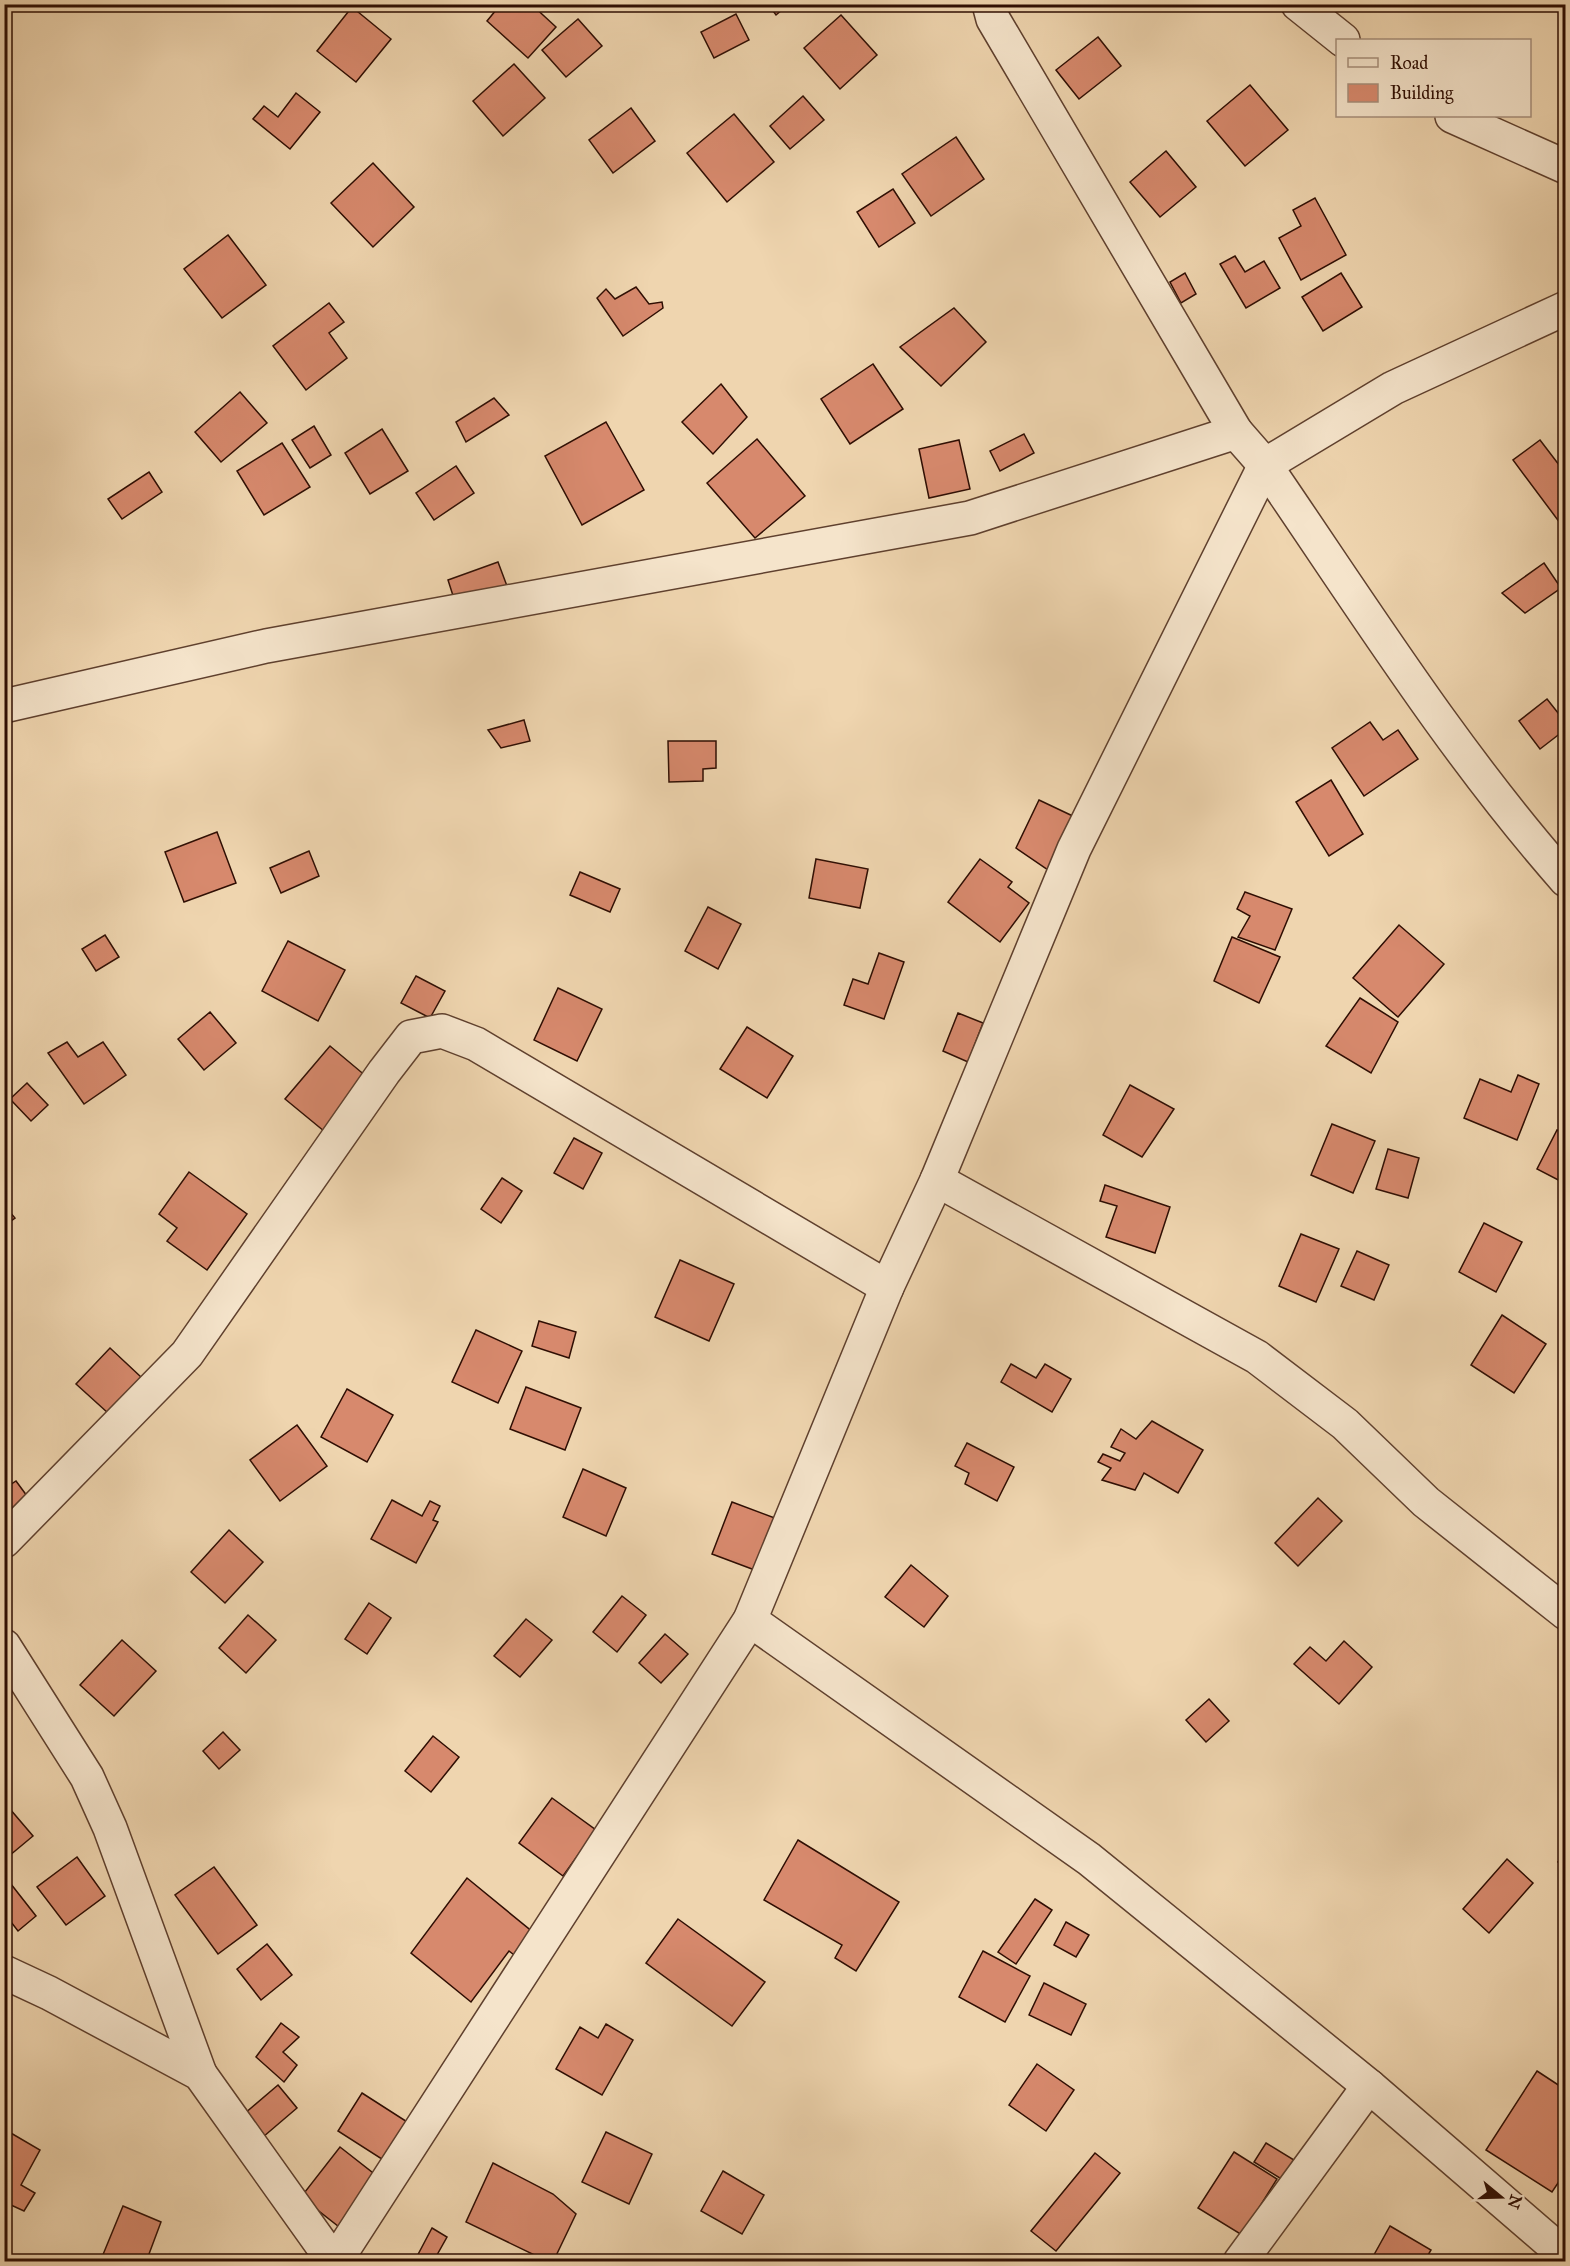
<svg xmlns="http://www.w3.org/2000/svg" width="1570" height="2266" font-family="'IM FELL Great Primer',serif">
  <style>
    .building { fill: #d7896d; stroke: #2f0e03; stroke-width: 1.5 }
    .lines { fill: none; stroke-linecap: round; stroke-linejoin: round }
    .minor-casing { stroke: #5f402e; stroke-width: 36 }
    .minor { stroke: #f5e4cb; stroke-width: 33 }
  </style>
  <rect width="100%" height="100%" fill="#efd5af"/>
  <filter id="stains"><feTurbulence type="fractalNoise" baseFrequency=".00333" numOctaves="4"/><feColorMatrix values="0 0 0 0 .2 0 0 0 0 .09 0 0 0 0 .02 0 0 0 .5 -.17"/></filter>
  <radialGradient id="worn" r=".72"><stop offset=".6" stop-color="#630" stop-opacity="0"/><stop offset="1" stop-color="#630" stop-opacity=".3"/></radialGradient>
  <!-- building -->
  <g class="building">
    <path d="M 501,4 L 531,4 L 556,27 L 528,58 L 487,21 Z"/>
    <path d="M 768,4 L 789,4 L 776,15 Z"/>
    <path d="M 352,7 L 391,39 L 356,82 L 317,51 Z"/>
    <path d="M 736,14 L 749,40 L 714,58 L 701,32 Z"/>
    <path d="M 841,15 L 877,55 L 840,89 L 804,48 Z"/>
    <path d="M 578,19 L 602,46 L 566,77 L 542,50 Z"/>
    <path d="M 1098,37 L 1121,66 L 1079,99 L 1056,70 Z"/>
    <path d="M 514,64 L 545,98 L 503,136 L 473,101 Z"/>
    <path d="M 1250,85 L 1288,130 L 1245,166 L 1207,121 Z"/>
    <path d="M 296,93 L 320,112 L 290,149 L 253,119 L 264,106 L 278,117 Z"/>
    <path d="M 803,96 L 824,120 L 790,149 L 770,126 Z"/>
    <path d="M 631,108 L 655,141 L 613,173 L 589,140 Z"/>
    <path d="M 734,114 L 774,162 L 727,202 L 687,153 Z"/>
    <path d="M 956,137 L 984,179 L 931,216 L 902,174 Z"/>
    <path d="M 1166,151 L 1196,187 L 1160,217 L 1130,182 Z"/>
    <path d="M 373,163 L 414,207 L 373,247 L 331,203 Z"/>
    <path d="M 893,189 L 915,223 L 879,247 L 857,212 Z"/>
    <path d="M 1315,198 L 1346,255 L 1301,280 L 1279,238 L 1301,226 L 1293,210 Z"/>
    <path d="M 228,235 L 266,285 L 222,318 L 184,269 Z"/>
    <path d="M 1235,256 L 1245,272 L 1264,261 L 1280,288 L 1246,308 L 1220,264 Z"/>
    <path d="M 1185,273 L 1196,294 L 1181,303 L 1170,282 Z"/>
    <path d="M 1341,273 L 1362,307 L 1323,331 L 1302,297 Z"/>
    <path d="M 636,287 L 649,304 L 662,302 L 663,308 L 623,336 L 597,298 L 606,289 L 615,299 Z"/>
    <path d="M 329,303 L 344,322 L 329,333 L 347,358 L 306,390 L 273,346 Z"/>
    <path d="M 954,308 L 986,342 L 941,386 L 900,347 Z"/>
    <path d="M 873,364 L 903,409 L 850,444 L 821,399 Z"/>
    <path d="M 721,384 L 747,417 L 713,454 L 682,422 Z"/>
    <path d="M 240,392 L 267,423 L 221,462 L 195,432 Z"/>
    <path d="M 494,398 L 509,415 L 466,442 L 456,422 Z"/>
    <path d="M 606,422 L 644,490 L 582,525 L 545,456 Z"/>
    <path d="M 314,426 L 331,455 L 310,468 L 292,440 Z"/>
    <path d="M 382,429 L 408,471 L 370,494 L 345,453 Z"/>
    <path d="M 1024,434 L 1034,453 L 1000,471 L 990,451 Z"/>
    <path d="M 757,439 L 805,496 L 755,538 L 707,483 Z"/>
    <path d="M 959,440 L 970,489 L 929,498 L 919,449 Z"/>
    <path d="M 1540,440 L 1566,474 L 1566,531 L 1513,460 Z"/>
    <path d="M 282,443 L 310,487 L 264,515 L 237,471 Z"/>
    <path d="M 456,466 L 474,493 L 434,520 L 416,493 Z"/>
    <path d="M 149,472 L 162,492 L 122,519 L 108,499 Z"/>
    <path d="M 498,562 L 507,586 L 456,605 L 448,580 Z"/>
    <path d="M 1544,563 L 1561,588 L 1525,613 L 1502,593 Z"/>
    <path d="M 1547,699 L 1566,723 L 1566,729 L 1540,749 L 1519,721 Z"/>
    <path d="M 524,720 L 530,741 L 501,748 L 488,730 Z"/>
    <path d="M 1370,722 L 1383,740 L 1398,730 L 1418,759 L 1364,796 L 1332,748 Z"/>
    <path d="M 668,741 L 716,741 L 716,768 L 703,769 L 703,781 L 669,782 Z"/>
    <path d="M 1331,780 L 1363,834 L 1329,856 L 1296,802 Z"/>
    <path d="M 1039,800 L 1079,819 L 1057,876 L 1016,848 Z"/>
    <path d="M 217,832 L 236,883 L 184,902 L 165,852 Z"/>
    <path d="M 309,851 L 319,876 L 281,893 L 270,868 Z"/>
    <path d="M 816,859 L 868,869 L 860,908 L 809,898 Z"/>
    <path d="M 980,859 L 1012,882 L 1008,887 L 1029,903 L 1000,942 L 948,902 Z"/>
    <path d="M 580,872 L 620,889 L 610,912 L 570,895 Z"/>
    <path d="M 1245,892 L 1292,909 L 1275,950 L 1238,937 L 1250,916 L 1237,909 Z"/>
    <path d="M 708,907 L 741,924 L 718,969 L 685,951 Z"/>
    <path d="M 1399,925 L 1444,964 L 1398,1017 L 1353,978 Z"/>
    <path d="M 105,935 L 119,957 L 96,971 L 82,949 Z"/>
    <path d="M 1232,937 L 1280,957 L 1259,1003 L 1214,981 Z"/>
    <path d="M 288,941 L 345,970 L 318,1021 L 262,991 Z"/>
    <path d="M 879,953 L 904,962 L 884,1019 L 844,1005 L 853,979 L 868,984 Z"/>
    <path d="M 416,976 L 445,991 L 430,1018 L 401,1003 Z"/>
    <path d="M 558,988 L 602,1009 L 577,1061 L 534,1040 Z"/>
    <path d="M 1360,998 L 1398,1022 L 1371,1073 L 1326,1046 Z"/>
    <path d="M 210,1012 L 236,1043 L 204,1070 L 178,1039 Z"/>
    <path d="M 958,1013 L 983,1023 L 968,1062 L 943,1051 Z"/>
    <path d="M 747,1027 L 793,1056 L 767,1098 L 720,1069 Z"/>
    <path d="M 67,1042 L 78,1057 L 103,1042 L 126,1075 L 84,1104 L 48,1053 Z"/>
    <path d="M 330,1046 L 373,1082 L 330,1136 L 285,1099 Z"/>
    <path d="M 1518,1075 L 1539,1084 L 1517,1140 L 1464,1118 L 1480,1079 L 1511,1092 Z"/>
    <path d="M 27,1083 L 48,1105 L 31,1121 L 10,1099 Z"/>
    <path d="M 1130,1085 L 1174,1109 L 1142,1157 L 1103,1135 Z"/>
    <path d="M 1332,1124 L 1375,1141 L 1353,1193 L 1311,1175 Z"/>
    <path d="M 1557,1130 L 1566,1134 L 1566,1184 L 1537,1169 Z"/>
    <path d="M 574,1138 L 602,1153 L 583,1189 L 554,1173 Z"/>
    <path d="M 1388,1149 L 1419,1158 L 1408,1198 L 1376,1189 Z"/>
    <path d="M 189,1172 L 247,1214 L 207,1270 L 167,1241 L 177,1228 L 159,1214 Z"/>
    <path d="M 502,1178 L 522,1191 L 501,1223 L 481,1209 Z"/>
    <path d="M 1105,1185 L 1170,1207 L 1155,1253 L 1106,1237 L 1117,1206 L 1100,1201 Z"/>
    <path d="M 4,1205 L 15,1218 L 4,1226 Z"/>
    <path d="M 1484,1223 L 1522,1242 L 1496,1292 L 1459,1272 Z"/>
    <path d="M 1301,1234 L 1339,1249 L 1316,1302 L 1279,1286 Z"/>
    <path d="M 1357,1251 L 1389,1265 L 1374,1300 L 1341,1286 Z"/>
    <path d="M 680,1260 L 734,1284 L 709,1341 L 655,1317 Z"/>
    <path d="M 1502,1315 L 1546,1344 L 1514,1393 L 1471,1365 Z"/>
    <path d="M 539,1321 L 576,1332 L 569,1358 L 532,1346 Z"/>
    <path d="M 476,1330 L 522,1351 L 498,1403 L 452,1382 Z"/>
    <path d="M 110,1348 L 141,1377 L 108,1413 L 76,1384 Z"/>
    <path d="M 1011,1364 L 1036,1378 L 1045,1364 L 1071,1379 L 1052,1412 L 1001,1382 Z"/>
    <path d="M 526,1387 L 581,1408 L 565,1450 L 510,1429 Z"/>
    <path d="M 347,1389 L 393,1415 L 367,1462 L 321,1437 Z"/>
    <path d="M 1152,1421 L 1203,1450 L 1178,1493 L 1144,1473 L 1135,1490 L 1102,1480 L 1111,1468 L 1098,1462 L 1103,1454 L 1120,1461 L 1125,1453 L 1111,1447 L 1121,1429 L 1136,1439 Z"/>
    <path d="M 297,1425 L 327,1466 L 280,1501 L 250,1460 Z"/>
    <path d="M 967,1443 L 1014,1467 L 997,1501 L 965,1484 L 969,1473 L 955,1466 Z"/>
    <path d="M 583,1469 L 626,1488 L 606,1536 L 563,1517 Z"/>
    <path d="M 16,1481 L 41,1515 L 4,1548 L 4,1489 Z"/>
    <path d="M 1318,1498 L 1342,1521 L 1298,1566 L 1275,1543 Z"/>
    <path d="M 392,1500 L 422,1516 L 430,1501 L 440,1506 L 433,1520 L 438,1522 L 416,1563 L 371,1539 Z"/>
    <path d="M 732,1502 L 780,1520 L 760,1572 L 712,1554 Z"/>
    <path d="M 229,1530 L 263,1562 L 225,1603 L 191,1572 Z"/>
    <path d="M 911,1565 L 948,1596 L 924,1627 L 885,1597 Z"/>
    <path d="M 622,1596 L 646,1615 L 617,1652 L 593,1632 Z"/>
    <path d="M 369,1603 L 391,1618 L 367,1654 L 345,1639 Z"/>
    <path d="M 248,1615 L 276,1640 L 246,1673 L 219,1648 Z"/>
    <path d="M 526,1619 L 552,1640 L 520,1677 L 494,1656 Z"/>
    <path d="M 665,1634 L 688,1654 L 661,1683 L 639,1663 Z"/>
    <path d="M 122,1640 L 156,1671 L 114,1716 L 80,1685 Z"/>
    <path d="M 1344,1641 L 1372,1667 L 1339,1704 L 1294,1664 L 1310,1647 L 1326,1661 Z"/>
    <path d="M 1209,1699 L 1229,1721 L 1206,1742 L 1186,1720 Z"/>
    <path d="M 223,1732 L 240,1750 L 219,1769 L 203,1751 Z"/>
    <path d="M 433,1736 L 459,1757 L 431,1792 L 405,1771 Z"/>
    <path d="M 552,1798 L 596,1830 L 563,1876 L 519,1843 Z"/>
    <path d="M 4,1802 L 33,1836 L 9,1856 L 4,1850 Z"/>
    <path d="M 798,1840 L 899,1902 L 856,1971 L 835,1958 L 842,1945 L 764,1900 Z"/>
    <path d="M 1566,1853 L 1566,1869 L 1558,1862 Z"/>
    <path d="M 77,1857 L 105,1896 L 66,1925 L 37,1887 Z"/>
    <path d="M 1507,1859 L 1533,1883 L 1489,1933 L 1463,1909 Z"/>
    <path d="M 214,1867 L 257,1925 L 218,1954 L 175,1895 Z"/>
    <path d="M 467,1878 L 534,1933 L 518,1958 L 509,1951 L 471,2002 L 411,1953 Z"/>
    <path d="M 7,1879 L 36,1916 L 18,1931 L 4,1913 L 4,1881 Z"/>
    <path d="M 1035,1899 L 1052,1910 L 1016,1964 L 998,1952 Z"/>
    <path d="M 678,1919 L 765,1982 L 732,2026 L 646,1963 Z"/>
    <path d="M 1066,1922 L 1089,1935 L 1076,1957 L 1054,1945 Z"/>
    <path d="M 267,1944 L 292,1975 L 261,2000 L 237,1969 Z"/>
    <path d="M 983,1951 L 1030,1976 L 1005,2022 L 959,1997 Z"/>
    <path d="M 1044,1983 L 1086,2004 L 1071,2035 L 1029,2015 Z"/>
    <path d="M 281,2023 L 299,2037 L 283,2052 L 297,2065 L 284,2082 L 256,2057 Z"/>
    <path d="M 606,2024 L 633,2040 L 602,2095 L 556,2069 L 580,2027 L 598,2038 Z"/>
    <path d="M 1037,2064 L 1074,2090 L 1046,2131 L 1009,2105 Z"/>
    <path d="M 1537,2071 L 1566,2090 L 1566,2171 L 1552,2192 L 1486,2150 Z"/>
    <path d="M 278,2085 L 297,2108 L 263,2137 L 244,2114 Z"/>
    <path d="M 362,2093 L 412,2125 L 388,2163 L 338,2131 Z"/>
    <path d="M 4,2129 L 40,2150 L 21,2185 L 35,2193 L 24,2211 L 11,2205 L 5,2217 Z"/>
    <path d="M 606,2132 L 652,2154 L 629,2204 L 582,2182 Z"/>
    <path d="M 1266,2143 L 1294,2160 L 1283,2180 L 1254,2162 Z"/>
    <path d="M 340,2147 L 382,2180 L 343,2230 L 301,2197 Z"/>
    <path d="M 1234,2152 L 1277,2179 L 1242,2235 L 1198,2208 Z"/>
    <path d="M 1095,2153 L 1120,2173 L 1056,2251 L 1031,2231 Z"/>
    <path d="M 493,2163 L 553,2194 L 576,2214 L 553,2262 L 549,2262 L 466,2222 Z"/>
    <path d="M 723,2171 L 764,2195 L 742,2234 L 701,2211 Z"/>
    <path d="M 123,2206 L 161,2222 L 146,2262 L 114,2262 L 102,2257 Z"/>
    <path d="M 1390,2226 L 1431,2250 L 1424,2262 L 1370,2262 Z"/>
    <path d="M 432,2228 L 447,2237 L 433,2262 L 414,2262 Z"/>
  </g>
  <g class="lines">
    <!-- minor casing -->
    <g class="minor-casing">
      <g id="minor">
        <path d="M 989,4 L 993,19 L 1236,432"/>
        <path d="M 1298,4 L 1343,40"/>
        <path d="M 1452,116 L 1566,167"/>
        <path d="M 4,706 L 266,646 L 970,518 L 1236,432 L 1265,465 C 1361,605 1453,752 1566,880"/>
        <path d="M 937,1180 L 1257,1357 L 1345,1424 L 1426,1502 L 1566,1613"/>
        <path d="M 4,1541 L 187,1354 L 384,1072 L 411,1037 L 442,1031 L 476,1044 L 887,1287"/>
        <path d="M 750,1620 L 1089,1859 L 1369,2086 L 1566,2256"/>
        <path d="M 4,1646 L 87,1777 L 110,1828 L 200,2074"/>
        <path d="M 4,1972 L 49,1993 L 200,2074 L 334,2262"/>
        <path d="M 335,2262 L 750,1620 L 887,1287 L 937,1180 L 1074,849 L 1265,465 L 1393,388 L 1566,308"/>
        <path d="M 1240,2262 L 1369,2086"/>
      </g>
    </g>
    <!-- minor -->
    <use href="#minor" class="minor"/>
  </g>
  <!-- margin -->
  <rect width="1570" height="2266" fill="none" stroke="#efd5af" stroke-width="24"/>
  <rect x="6" y="6" width="1558" height="2254" fill="none" stroke="#2f0e03" stroke-width="3"/>
  <rect x="12" y="12" width="1546" height="2242" fill="none" stroke="#2f0e03" stroke-width="1.5"/>
  <!-- legend -->
  <rect x="1336" y="39" width="195" height="78" fill="#f5e4cb" stroke="#a68e7b" stroke-width="1.5"/>
  <rect x="1348" y="58" width="30" height="9" fill="#f5e4cb" stroke="#a68e7b" stroke-width="1.5"/>
  <text x="1390" y="69" font-size="18" fill="#2f0e03">Road</text>
  <rect x="1348" y="84" width="30" height="18" fill="#d7896d" stroke="#a68e7b" stroke-width="1.5"/>
  <text x="1390" y="99" font-size="18" fill="#2f0e03">Building</text>
  <!-- north arrow -->
  <g transform="translate(1501 2197) rotate(109)" stroke="#f5e4cb" stroke-width="4.5" paint-order="stroke">
  <path d="M0-4.5L10 22L0 15L-10 22Z" fill="#2f0e03"/>
  <text y="-9" font-size="16" font-weight="bold" text-anchor="middle" fill="#2f0e03">N</text>
  </g>
  <rect width="100%" height="100%" filter="url(#stains)"/>
  <rect width="100%" height="100%" fill="url(#worn)"/>
</svg>
